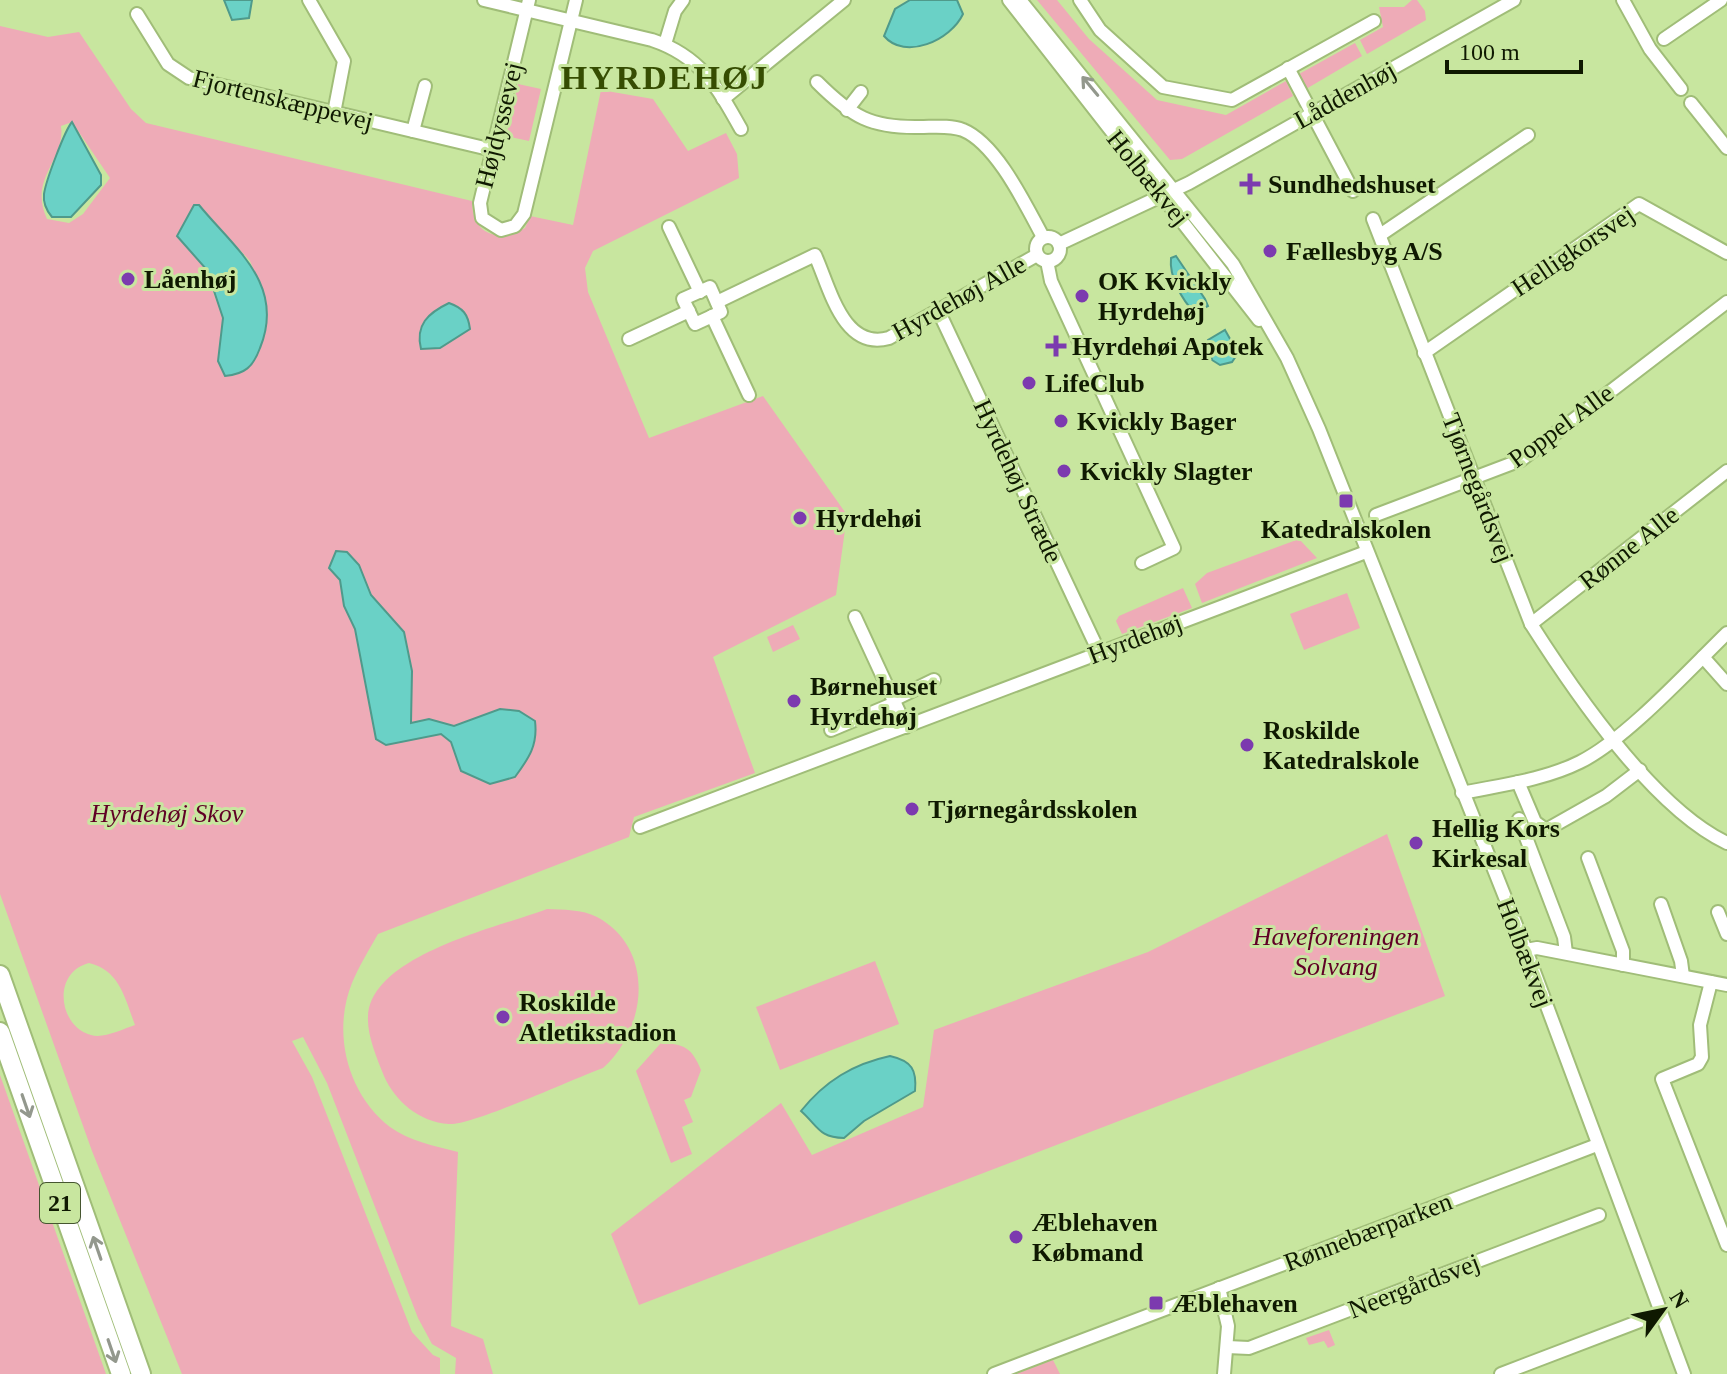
<svg xmlns="http://www.w3.org/2000/svg" width="1727" height="1374" font-family="'Times New Roman',serif">
  <style>
    .green { fill: #eeabb7; fill-rule: evenodd }
    .water { fill: #6ad1c6; stroke: #4f9a8b; stroke-width: 2 }
    .lines { fill: none; stroke-linecap: round; stroke-linejoin: round }
    .minor-casing { stroke: #a0bd78; stroke-width: 16 }
    .highway-casing { stroke: #a0bd78; stroke-width: 22 }
    .minor { stroke: #fff; stroke-width: 12 }
    .highway { stroke: #fff; stroke-width: 18 }
    .oneway { stroke: #93988d }
    .poi-dot { fill: #7c3aaf; stroke: #c8e69f; stroke-width: 3 }
    .labels { text-anchor: middle; dominant-baseline: central; stroke-width: 6; stroke-linejoin: round; paint-order: stroke }
    .shield { fill: #c8e69f; stroke: #465630; stroke-width: 2 }
    .shield-label { font-size: 24px; font-weight: bold; fill: #0f1901 }
    .street-label { font-size: 26px; fill: #0f1901; stroke: #c8e69f }
    .poi-label { font-size: 26px; font-weight: bold; fill: #0f1901; stroke: #c8e69f; text-anchor: start }
    .park-label { font-size: 26px; font-style: italic; fill: #600026; stroke: #c8e69f }
    .district-label { font-size: 34px; font-weight: bold; letter-spacing: 2px; fill: #364d02; stroke: #c8e69f }
  </style>
  <rect width="100%" height="100%" fill="#c8e69f"/>
  <!-- green -->
  <g class="green">
    <path d="M 1037,0 L 1057,0 L 1089,39 L 1157,100 L 1226,115 L 1286,81 L 1293,96 L 1182,159 L 1170,160 Z"/>
    <path d="M 1412,0 L 1417,0 L 1425,11 L 1426,20 L 1367,54 L 1360,40 L 1383,27 L 1379,7 L 1404,7 Z"/>
    <path d="M 0,26 L 48,37 L 79,32 L 131,109 L 146,123 L 472,201 C 472,236 499,242 525,228 L 530,216 L 573,225 L 601,90 L 653,99 L 688,151 L 726,133 L 737,154 L 739,178 L 593,251 L 585,268 L 588,292 L 649,438 L 763,396 L 847,515 L 836,595 L 713,657 L 755,773 L 634,817 L 629,837 L 378,934 C 369,950 359,966 352,983 C 332,1032 347,1094 390,1127 C 409,1141 435,1146 458,1152 L 451,1326 L 483,1339 L 493,1374 L 455,1374 L 456,1358 L 432,1344 L 418,1318 L 327,1083 L 303,1037 L 292,1041 L 312,1077 L 412,1332 L 433,1355 L 440,1358 L 440,1374 L 182,1374 L 92,1151 L 0,894 ZM 72,122 L 110,178 L 83,214 L 69,223 L 47,219 C 28,178 66,160 61,126 ZM 199,205 L 250,261 L 264,295 L 218,361 L 223,318 L 210,284 ZM 89,963 C 120,970 125,999 135,1025 C 123,1029 103,1039 91,1035 C 59,1027 51,973 89,963 Z"/>
    <path d="M 1355,43 L 1362,56 L 1306,89 L 1299,74 Z"/>
    <path d="M 518,84 L 541,89 L 529,141 L 506,136 Z"/>
    <path d="M 1299,539 L 1317,558 L 1202,603 L 1195,584 L 1207,573 Z"/>
    <path d="M 1183,588 L 1192,608 L 1122,634 L 1116,621 L 1119,616 Z"/>
    <path d="M 1347,593 L 1360,628 L 1304,650 L 1290,614 Z"/>
    <path d="M 793,625 L 800,639 L 773,652 L 767,637 Z"/>
    <path d="M 1387,834 L 1445,996 L 639,1305 L 611,1234 L 781,1103 L 812,1155 L 923,1107 L 934,1030 L 1148,952 Z"/>
    <path d="M 547,909 C 563,910 582,909 597,917 C 656,949 647,1029 603,1068 C 575,1078 471,1126 449,1124 C 419,1122 395,1101 384,1076 C 377,1059 367,1035 368,1017 C 370,955 500,927 547,909 Z"/>
    <path d="M 875,961 L 899,1024 L 780,1070 L 756,1007 Z"/>
    <path d="M 661,1043 C 685,1044 692,1048 701,1070 L 691,1097 L 684,1100 L 693,1122 L 682,1127 L 692,1154 L 671,1163 L 636,1071 Z"/>
    <path d="M 0,1075 L 106,1374 L 0,1374 Z"/>
    <path d="M 1329,1330 L 1335,1345 L 1328,1348 L 1324,1341 L 1309,1345 L 1306,1338 Z"/>
    <path d="M 1053,1360 L 1060,1374 L 1016,1374 Z"/>
  </g>
  <!-- water -->
  <g class="water">
    <path d="M 224,0 L 252,0 L 249,18 L 232,20 Z"/>
    <path d="M 910,0 L 957,0 L 963,14 C 951,40 905,61 884,36 L 895,9 Z"/>
    <path d="M 72,122 L 101,175 L 101,185 L 71,217 L 52,217 C 46,210 43,203 44,194 C 46,180 65,130 72,122 Z"/>
    <path d="M 194,205 L 199,205 C 234,248 286,284 260,348 C 253,367 245,374 225,376 L 218,361 L 223,318 L 207,270 L 177,236 Z"/>
    <path d="M 1176,256 L 1205,299 L 1208,306 L 1195,313 C 1182,300 1169,277 1171,258 Z"/>
    <path d="M 449,303 C 463,308 468,314 470,329 L 440,348 L 421,349 C 415,325 428,313 449,303 Z"/>
    <path d="M 1225,330 L 1238,353 L 1232,362 L 1220,365 L 1212,360 L 1208,340 Z"/>
    <path d="M 336,551 L 347,552 L 359,565 L 371,595 L 404,632 L 412,671 L 411,723 L 429,719 L 454,726 L 500,709 L 519,711 L 535,721 C 538,745 529,758 515,777 L 490,784 L 461,771 L 451,742 L 441,734 L 386,745 L 376,739 L 355,629 L 344,606 L 340,580 L 329,568 Z"/>
    <path d="M 890,1056 C 912,1061 917,1070 915,1091 L 864,1121 L 844,1138 C 819,1138 818,1126 801,1111 C 825,1081 853,1064 890,1056 Z"/>
  </g>
  <g class="lines">
    <!-- minor casing -->
    <g class="minor-casing">
      <g id="minor">
        <path d="M 309,0 L 344,61 L 334,113"/>
        <path d="M 484,0 L 652,40 C 700,56 717,86 741,129"/>
        <path d="M 529,0 L 480,203 L 482,218 L 501,230 L 515,226 L 524,214 L 576,0"/>
        <path d="M 1009,0 L 1259,320"/>
        <path d="M 1020,0 L 1233,264 L 1287,358 L 1319,429 L 1526,950 L 1684,1374"/>
        <path d="M 1080,0 L 1100,30 L 1163,87 L 1232,100 L 1374,21"/>
        <path d="M 1623,0 L 1650,49 L 1681,89"/>
        <path d="M 137,14 L 168,64 L 189,78 L 493,150"/>
        <path d="M 1664,39 L 1721,0"/>
        <path d="M 665,44 L 675,11 L 683,0"/>
        <path d="M 1288,68 L 1353,191"/>
        <path d="M 817,82 C 852,117 871,128 920,127 C 933,127 950,125 963,130 C 997,144 1026,206 1043,237"/>
        <path d="M 723,99 L 844,0"/>
        <path d="M 1691,103 L 1727,148"/>
        <path d="M 847,110 L 861,92"/>
        <path d="M 413,131 L 425,86"/>
        <path d="M 1373,219 L 1531,624 C 1575,693 1653,808 1727,843"/>
        <path d="M 669,227 L 700,292"/>
        <path d="M 1380,235 L 1528,135"/>
        <circle cx="1048" cy="249" r="12"/>
        <path d="M 1059,244 L 1189,183 L 1514,0"/>
        <path d="M 1047,261 L 1051,281 L 1174,548 L 1142,563"/>
        <path d="M 710,287 L 721,312 L 695,324 L 683,299 Z"/>
        <path d="M 717,302 L 815,255 C 830,288 843,351 889,338 L 1037,255"/>
        <path d="M 938,310 L 1099,652"/>
        <path d="M 712,316 L 749,395"/>
        <path d="M 629,339 L 689,311"/>
        <path d="M 1424,353 L 1639,204 L 1727,253"/>
        <path d="M 1376,515 L 1521,460 L 1727,302"/>
        <path d="M 855,617 L 906,727"/>
        <path d="M 1531,624 L 1727,471"/>
        <path d="M 1703,657 L 1727,684"/>
        <path d="M 893,700 L 934,680"/>
        <path d="M 831,730 L 895,703"/>
        <path d="M 1518,782 L 1535,822 L 1546,830 L 1606,796 L 1640,770"/>
        <path d="M 1462,793 C 1501,785 1544,780 1580,762 C 1625,740 1689,670 1727,633"/>
        <path d="M 1519,819 L 1564,937 L 1566,953"/>
        <path d="M 640,827 L 1366,552"/>
        <path d="M 1588,858 L 1623,951 L 1623,965"/>
        <path d="M 1661,904 L 1681,961 L 1683,976"/>
        <path d="M 1718,912 L 1727,934"/>
        <path d="M 1526,950 L 1537,948 L 1727,985"/>
        <path d="M 1711,982 L 1700,1025 L 1702,1057 L 1698,1064 L 1662,1079 L 1727,1245"/>
        <path d="M 1219,1288 L 1228,1326 L 1224,1374"/>
        <path d="M 1227,1347 L 1249,1348 L 1599,1215"/>
        <path d="M 994,1374 L 1597,1145"/>
        <path d="M 1501,1374 L 1661,1313"/>
      </g>
    </g>
    <!-- highway casing -->
    <g class="highway-casing">
      <g id="highway">
        <path d="M 0,975 L 141,1374"/>
        <path d="M 0,1032 L 121,1374"/>
      </g>
    </g>
    <!-- minor -->
    <use href="#minor" class="minor"/>
    <!-- highway -->
    <use href="#highway" class="highway"/>
  </g>
  <!-- one-way arrows -->
  <defs><path id="oneway-shaft" d="M-6 0H5M1.5-3L5.5 0L1.5 3" fill="none" stroke-width="1.6" stroke-linecap="round" stroke-linejoin="round" transform="scale(2)"/></defs>
  <g class="oneway">
    <use href="#oneway-shaft" transform="translate(1090 86) rotate(-130)"/>
    <use href="#oneway-shaft" transform="translate(26 1106) rotate(71)"/>
    <use href="#oneway-shaft" transform="translate(97 1248) rotate(-109)"/>
    <use href="#oneway-shaft" transform="translate(112 1351) rotate(71)"/>
  </g>
  <!-- markers -->
  <g class="poi-dot">
    <path d="M1246 172h8v8h8v8h-8v8h-8v-8h-8v-8h8z"/>
    <circle cx="1270" cy="251" r="8"/>
    <circle cx="128" cy="279" r="8"/>
    <circle cx="1082" cy="296" r="8"/>
    <path d="M1052 334h8v8h8v8h-8v8h-8v-8h-8v-8h8z"/>
    <circle cx="1029" cy="383" r="8"/>
    <circle cx="1061" cy="421" r="8"/>
    <circle cx="1064" cy="471" r="8"/>
    <rect x="1338" y="493" width="16" height="16" rx="4"/>
    <circle cx="800" cy="518" r="8"/>
    <circle cx="794" cy="701" r="8"/>
    <circle cx="1247" cy="745" r="8"/>
    <circle cx="912" cy="809" r="8"/>
    <circle cx="1416" cy="843" r="8"/>
    <circle cx="503" cy="1017" r="8"/>
    <circle cx="1016" cy="1237" r="8"/>
    <rect x="1148" y="1295" width="16" height="16" rx="4"/>
  </g>
  <g class="labels">
    <!-- shield labels -->
    <rect class="shield" x="40" y="1183" width="40" height="40" rx="6"/>
    <g class="shield-label">
      <text x="60" y="1203">21</text>
    </g>
    <!-- street labels -->
    <g class="street-label">
      <text transform="translate(1345 95) rotate(-29)">Låddenhøj</text>
      <text transform="translate(283 100) rotate(14)">Fjortenskæppevej</text>
      <text transform="translate(499 125) rotate(-76)">Højdyssevej</text>
      <text transform="translate(1148 178) rotate(51)">Holbækvej</text>
      <text transform="translate(1573 251) rotate(-34)">Helligkorsvej</text>
      <text transform="translate(959 298) rotate(-29)">Hyrdehøj Alle</text>
      <text transform="translate(1561 426) rotate(-36)">Poppel Alle</text>
      <text transform="translate(1018 481) rotate(65)">Hyrdehøj Stræde</text>
      <text transform="translate(1478 488) rotate(69)">Tjørnegårdsvej</text>
      <text transform="translate(1629 548) rotate(-38)">Rønne Alle</text>
      <text transform="translate(1135 639) rotate(-21)">Hyrdehøj</text>
      <text transform="translate(1525 953) rotate(69)">Holbækvej</text>
      <text transform="translate(1368 1232) rotate(-21)">Rønnebærparken</text>
      <text transform="translate(1414 1286) rotate(-21)">Neergårdsvej</text>
    </g>
    <!-- poi labels -->
    <g class="poi-label">
      <text x="1268" y="184">Sundhedshuset</text>
      <text x="1286" y="251">Fællesbyg A/S</text>
      <text x="144" y="279">Låenhøj</text>
      <text x="1098" y="281">OK Kvickly<tspan x="1098" dy="30">Hyrdehøj</tspan></text>
      <text x="1072" y="346">Hyrdehøi Apotek</text>
      <text x="1045" y="383">LifeClub</text>
      <text x="1077" y="421">Kvickly Bager</text>
      <text x="1080" y="471">Kvickly Slagter</text>
      <text x="816" y="518">Hyrdehøi</text>
      <text x="1346" y="529" text-anchor="middle">Katedralskolen</text>
      <text x="810" y="686">Børnehuset<tspan x="810" dy="30">Hyrdehøj</tspan></text>
      <text x="1263" y="730">Roskilde<tspan x="1263" dy="30">Katedralskole</tspan></text>
      <text x="928" y="809">Tjørnegårdsskolen</text>
      <text x="1432" y="828">Hellig Kors<tspan x="1432" dy="30">Kirkesal</tspan></text>
      <text x="519" y="1002">Roskilde<tspan x="519" dy="30">Atletikstadion</tspan></text>
      <text x="1032" y="1222">Æblehaven<tspan x="1032" dy="30">Købmand</tspan></text>
      <text x="1172" y="1303">Æblehaven</text>
    </g>
    <!-- park labels -->
    <g class="park-label">
      <text x="167" y="813">Hyrdehøj Skov</text>
      <text x="1336" y="936">Haveforeningen<tspan x="1336" dy="30">Solvang</tspan></text>
    </g>
    <!-- district labels -->
    <g class="district-label">
      <text x="665" y="77">HYRDEHØJ</text>
    </g>
  </g>
  <!-- north arrow -->
  <g transform="translate(1663 1310) rotate(57)" stroke="#c8e69f" stroke-width="6" paint-order="stroke">
  <path d="M0-6L14 30L0 20L-14 30Z" fill="#0f1901"/>
  <text y="-12" font-size="22" font-weight="bold" text-anchor="middle" fill="#0f1901">N</text>
  </g>
  <!-- scale -->
  <path d="M1447 60v12h134v-12" fill="none" stroke="#0f1901" stroke-width="4"/>
  <text x="1459" y="60" font-size="24" fill="#0f1901" stroke="#c8e69f" stroke-width="6" paint-order="stroke">100 m</text>
</svg>
